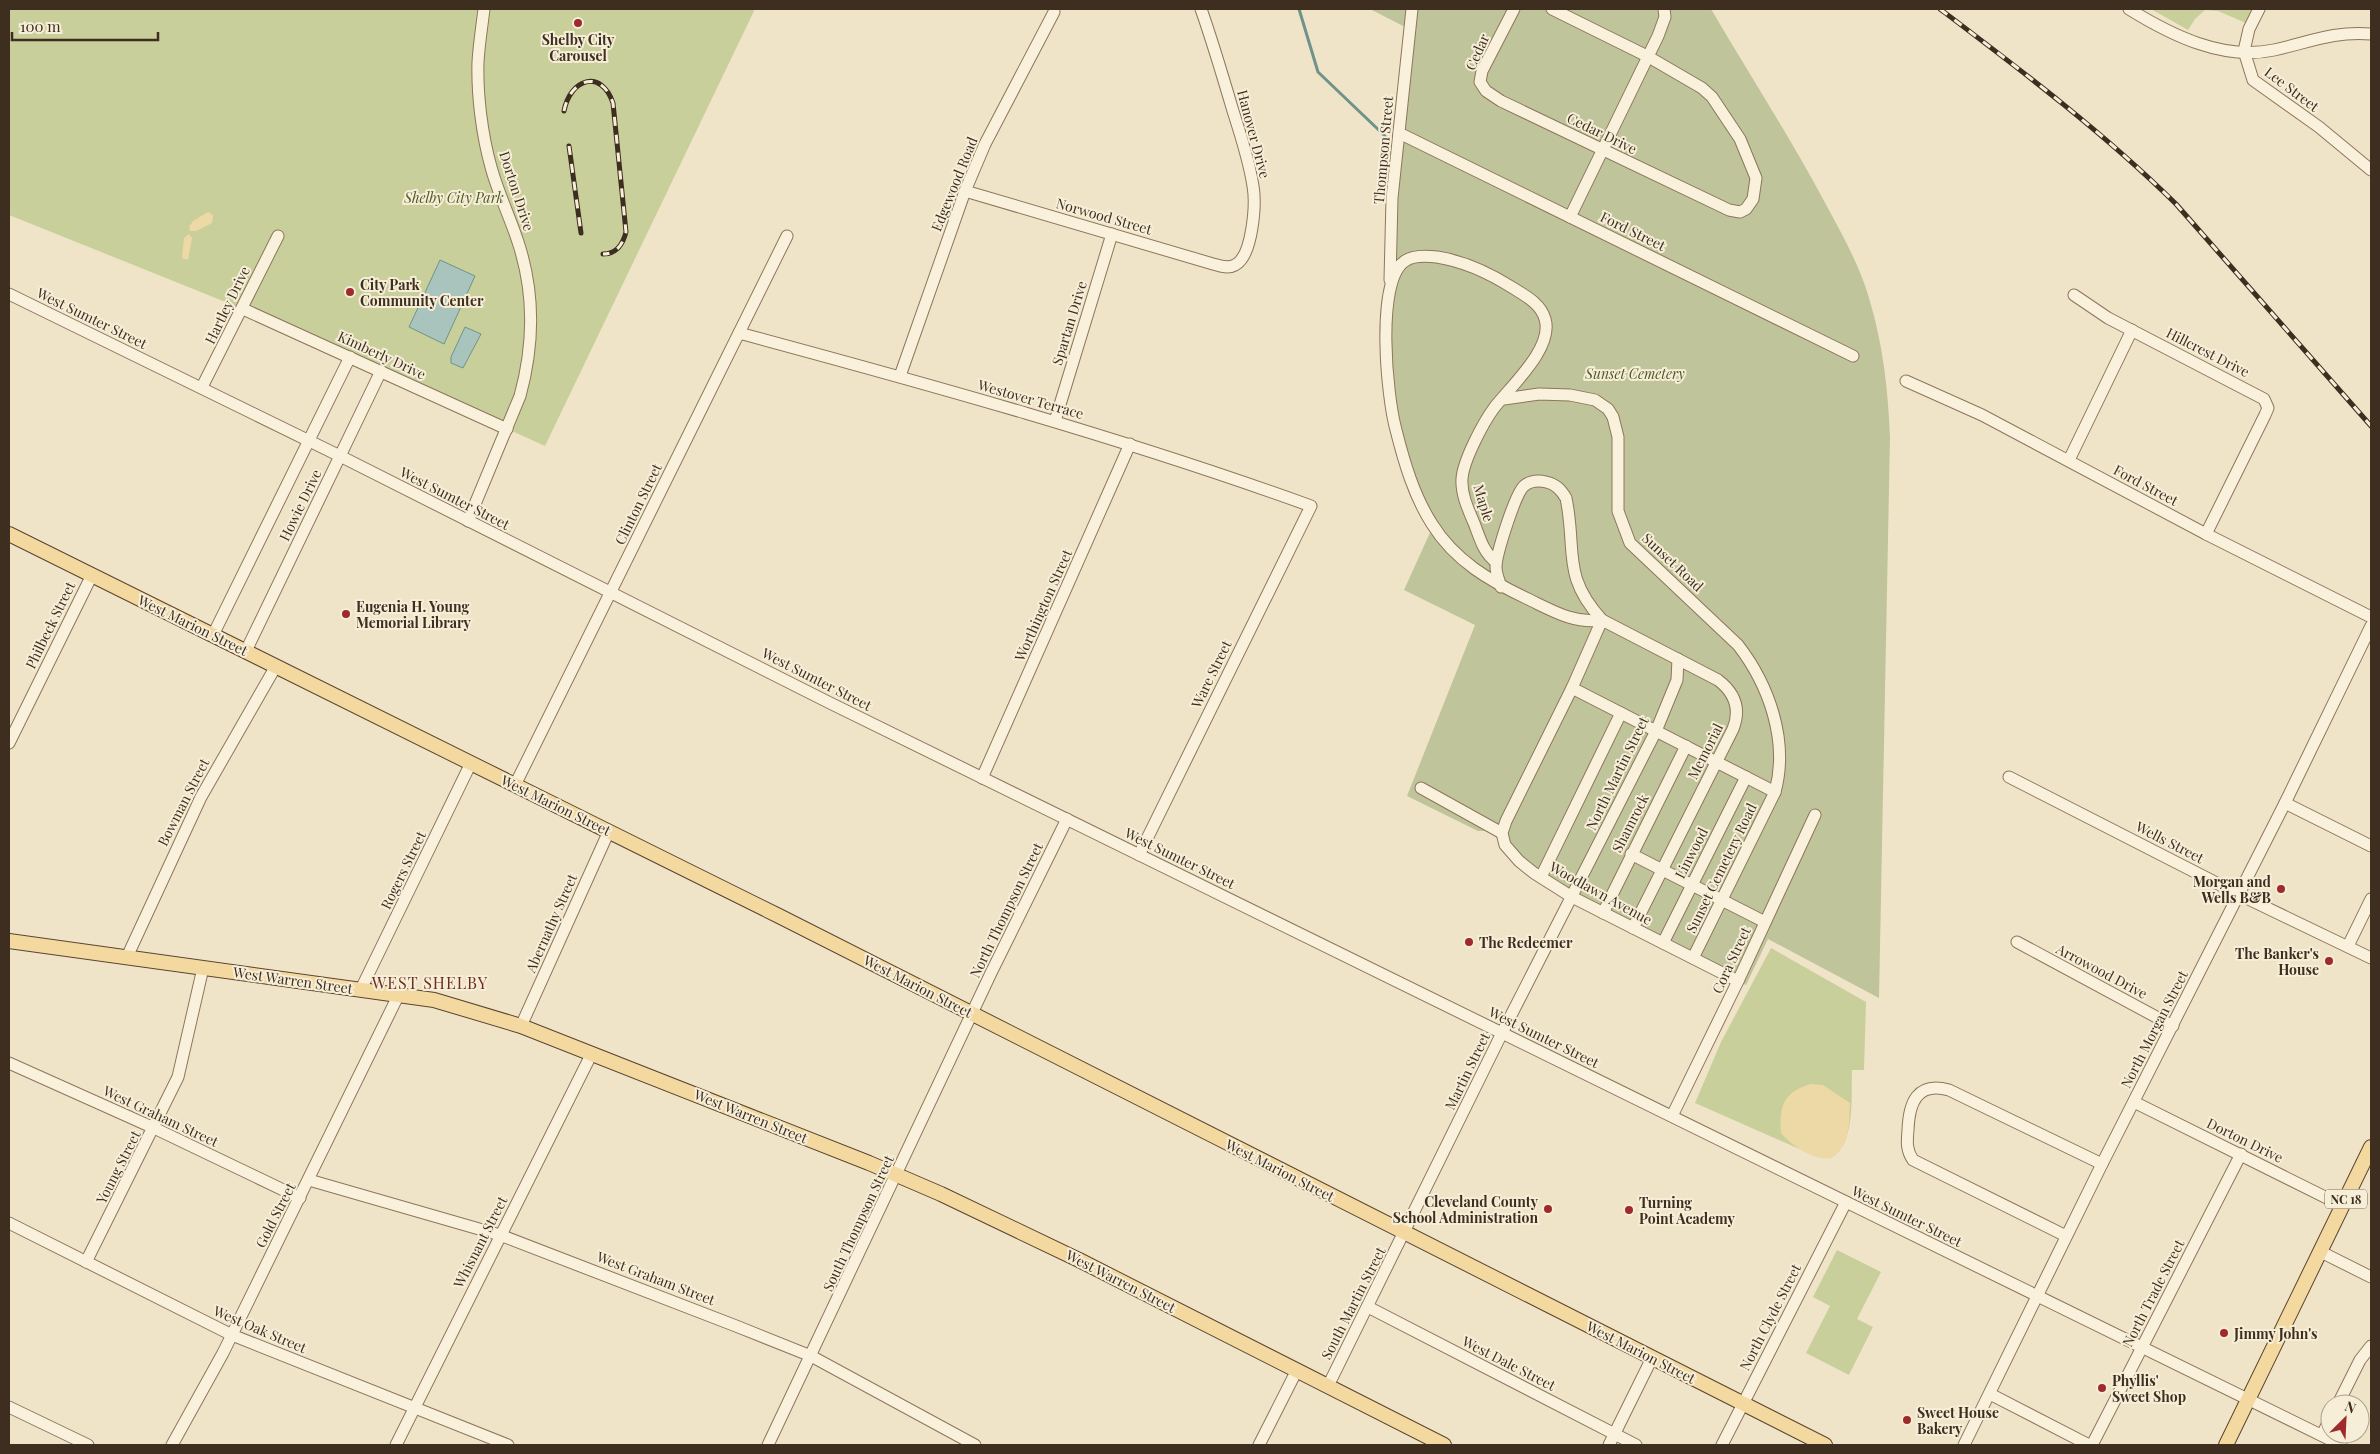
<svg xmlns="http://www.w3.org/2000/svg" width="2380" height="1454" font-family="'Playfair Display',serif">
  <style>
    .green { fill: #c9cf9b }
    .sand { fill: #ecd9a5 }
    .cemetery { fill: #bfc49a }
    .water { fill: #a9c4bc; stroke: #6f938a }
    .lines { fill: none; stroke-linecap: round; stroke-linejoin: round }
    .stream { stroke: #6f938a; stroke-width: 3 }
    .minor-casing { stroke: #8d765c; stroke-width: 13 }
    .major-casing { stroke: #5b4430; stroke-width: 16 }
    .minor { stroke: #faf1dc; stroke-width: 11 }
    .major { stroke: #f3d9a0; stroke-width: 14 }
    .rail-casing { stroke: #3d2e20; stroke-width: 5 }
    .rail { stroke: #f7eed8; stroke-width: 3; stroke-dasharray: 9; stroke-linecap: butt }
    .poi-dot { fill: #9e2a2b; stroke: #f7eed8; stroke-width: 2 }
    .labels { text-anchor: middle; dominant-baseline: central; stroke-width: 4; stroke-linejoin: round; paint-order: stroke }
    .shield { fill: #f7eed8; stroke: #756857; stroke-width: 1 }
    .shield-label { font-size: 12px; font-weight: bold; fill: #3d2e20 }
    .poi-label { font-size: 14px; font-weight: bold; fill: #3d2e20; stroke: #f7eed8; text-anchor: start }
    .street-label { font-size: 14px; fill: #3d2e20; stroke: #f7eed8 }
    .park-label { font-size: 14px; font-style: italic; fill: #4d5a26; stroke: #f7eed8 }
    .quarter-label { font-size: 16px; letter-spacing: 1px; fill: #6b2e1e; stroke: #f7eed8 }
  </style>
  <rect width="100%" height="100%" fill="#f0e4c8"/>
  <!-- green -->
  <g class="green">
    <path d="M 9,9 L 755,9 L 545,446 L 243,309 L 9,215 Z"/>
    <path d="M 2151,9 L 2256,9 L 2248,24 L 2218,11 L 2205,10 L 2195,19 L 2188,30 Z"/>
    <path d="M 1771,948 L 1866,1002 L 1864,1070 L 1852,1070 C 1851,1095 1856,1144 1831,1158 L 1813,1155 L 1695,1103 L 1721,1042 Z"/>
    <path d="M 1837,1250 L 1881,1272 L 1857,1319 L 1873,1327 L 1849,1375 L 1806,1353 L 1830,1306 L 1813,1297 Z"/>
  </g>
  <!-- sand -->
  <g class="sand">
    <path d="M 208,212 L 213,215 L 212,223 L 196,231 L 190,231 L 189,227 L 193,221 Z"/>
    <path d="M 189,234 L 192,238 L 188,260 L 182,258 L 184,238 Z"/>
    <path d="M 1811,1084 L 1823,1085 L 1850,1103 C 1849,1123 1851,1146 1831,1158 C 1814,1161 1792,1146 1781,1133 C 1779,1105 1784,1092 1811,1084 Z"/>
  </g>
  <!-- cemetery -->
  <path class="cemetery" d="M 1370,9 L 1711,9 C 1748,72 1788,134 1823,199 C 1840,231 1859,263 1869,298 C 1883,344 1888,389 1890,437 L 1879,998 L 1768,939 L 1746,985 L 1572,897 L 1534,873 L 1491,826 L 1485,831 L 1478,831 L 1407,796 L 1475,625 L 1404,590 L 1433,526 L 1408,472 L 1385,350 L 1409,29 Z"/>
  <!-- water -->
  <g class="water">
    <path d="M 440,260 L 475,276 L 444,344 L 409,327 Z"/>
    <path d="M 465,327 L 481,334 L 463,368 L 451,363 L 451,357 Z"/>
  </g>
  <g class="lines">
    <!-- stream -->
    <path class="stream" d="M 1299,9 L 1318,72 L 1385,136"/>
    <!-- minor casing -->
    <g class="minor-casing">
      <g id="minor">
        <path d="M 1514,9 L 1482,71 L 1480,82 L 1486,91 L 1501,101 L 1729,210 L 1740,212 L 1746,209 L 1753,199 L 1756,178 L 1740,139 L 1712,97 L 1702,88 L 1647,56 L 1552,9"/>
        <path d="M 2129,9 C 2171,35 2223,61 2274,50 C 2310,42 2333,31 2371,34"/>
        <path d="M 2259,9 L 2249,29 L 2244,51 L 2253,80 L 2319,127 L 2371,170"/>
        <path d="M 1399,133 L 1853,356"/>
        <path d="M 965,191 L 1213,264 C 1220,266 1228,269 1235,265 C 1253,256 1256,203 1253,186 C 1249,160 1241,136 1233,111 C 1223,77 1213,43 1201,9"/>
        <path d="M 1570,217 L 1658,36 L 1665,17 L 1664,9"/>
        <path d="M 1390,280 L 1392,198 L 1412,9"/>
        <path d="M 9,294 L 340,456 L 830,703 L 2341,1445"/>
        <path d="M 2074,295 L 2108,318 L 2264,399 L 2268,408 L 2265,415 L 2206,534"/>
        <path d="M 243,309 L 507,429"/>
        <path d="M 739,333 C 932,385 1123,438 1311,506 L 1139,855"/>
        <path d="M 900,376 L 965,191 L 985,144 L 1054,12"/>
        <path d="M 1906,381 L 1982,415 L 2206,534 L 2371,617"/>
        <path d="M 202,387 L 278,236"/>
        <path d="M 1504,399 L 1539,394 L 1570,395 L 1595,400 L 1608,409 L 1613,417 L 1618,437 L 1618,511 L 1630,543 L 1738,645 C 1769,685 1789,741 1775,792 L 1693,958"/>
        <path d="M 1055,421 L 1112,234"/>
        <path d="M 2069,460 L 2132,330"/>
        <path d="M 468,521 L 520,396 C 534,345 535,293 518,242 C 510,217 498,193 491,167 C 482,135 477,95 478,62 C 479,44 482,26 484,9"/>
        <path d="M 1496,562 C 1483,552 1480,538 1474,523 C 1468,509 1461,494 1462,479 C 1463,461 1483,423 1494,408 C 1510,387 1554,348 1545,319 C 1541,304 1526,296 1513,288 C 1491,274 1463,261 1437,257 C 1428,256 1413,255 1405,261 C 1375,280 1387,398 1396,430 C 1404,462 1414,496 1432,524 C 1455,561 1490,581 1528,599 C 1553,611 1574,624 1602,620"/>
        <path d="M 1501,587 C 1499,580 1496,574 1496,567 C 1496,555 1515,494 1524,486 C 1530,481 1537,480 1546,482 C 1556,484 1561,490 1566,498 C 1577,551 1561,575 1602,620 L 1718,680 C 1735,693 1741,709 1733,729 L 1633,928"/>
        <path d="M 1602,620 L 1572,688 L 1506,821 L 1502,833 L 1505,845 L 1519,861 L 1534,873 L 1572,897 L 1738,981"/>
        <path d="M 213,635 L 350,357"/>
        <path d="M 246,651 L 381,371"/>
        <path d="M 1572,688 L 1775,792"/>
        <path d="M 9,743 L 92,575"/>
        <path d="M 2009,777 L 2238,894 L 2371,958"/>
        <path d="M 982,778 L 1130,444"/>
        <path d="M 515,785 L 787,236"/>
        <path d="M 1421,788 L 1502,833"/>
        <path d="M 2285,803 L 2371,846"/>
        <path d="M 1631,854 L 1765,922"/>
        <path d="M 1541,877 L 1621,713"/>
        <path d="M 1603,913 L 1686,746"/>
        <path d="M 2017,942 L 2173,1026"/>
        <path d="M 1663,943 L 1746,777"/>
        <path d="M 2348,946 L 2371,899"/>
        <path d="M 127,957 L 201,797 L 276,666"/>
        <path d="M 361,989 L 471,763"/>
        <path d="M 521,1026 L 609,831"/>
        <path d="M 9,1063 L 154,1128 L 300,1198"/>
        <path d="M 2134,1102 L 2343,1206"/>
        <path d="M 1672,1116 L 1738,981 L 1815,815"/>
        <path d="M 309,1180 L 500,1235 L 736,1326 L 811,1356 L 975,1445"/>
        <path d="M 9,1223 L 232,1335 L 508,1445"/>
        <path d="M 2066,1236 L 1913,1160 C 1906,1150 1907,1141 1908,1130 C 1909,1103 1917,1081 1949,1090 L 2102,1164"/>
        <path d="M 2321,1252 L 2371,1277"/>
        <path d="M 86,1262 L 178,1077 L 203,968"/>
        <path d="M 1368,1307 L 1636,1445"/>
        <path d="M 1328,1386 L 1502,1033 L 1656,731 L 1677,680 L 1678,659"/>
        <path d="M 1990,1394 L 2089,1445"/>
        <path d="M 2338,1404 L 2360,1360 L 2371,1346"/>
        <path d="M 9,1407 L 88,1445"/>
        <path d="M 2322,1435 L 2330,1419"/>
        <path d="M 172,1445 L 223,1353 L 399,994"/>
        <path d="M 396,1445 L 592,1053"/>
        <path d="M 768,1445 L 991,973 L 1067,819"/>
        <path d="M 1259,1445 L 1297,1370"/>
        <path d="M 1609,1445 L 1652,1358"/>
        <path d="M 1722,1445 L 1846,1202"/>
        <path d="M 1964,1445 L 2102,1164 L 2285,803 L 2371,626"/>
        <path d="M 2092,1445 L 2241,1154"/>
      </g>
    </g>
    <!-- major casing -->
    <g class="major-casing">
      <g id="major">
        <path d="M 9,534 L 779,916 L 1825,1445"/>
        <path d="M 9,941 L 434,1000 L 521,1026 L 869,1163 L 941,1194 L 1079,1260 L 1444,1445"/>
        <path d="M 2226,1445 L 2371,1147"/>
      </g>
    </g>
    <!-- minor -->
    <use href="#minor" class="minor"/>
    <!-- major -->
    <use href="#major" class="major"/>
    <!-- rail casing -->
    <g class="rail-casing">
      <g id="rail">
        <path d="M 1940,9 C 2022,71 2103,132 2176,204 L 2371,426"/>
        <path d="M 564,111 C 570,79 601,68 613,103 L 626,232 C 623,244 617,254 603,254"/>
        <path d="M 569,146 L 581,233"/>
      </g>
    </g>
    <!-- rail -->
    <use href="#rail" class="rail"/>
  </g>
  <!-- markers -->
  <g class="poi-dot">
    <circle cx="578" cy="23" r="5"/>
    <circle cx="350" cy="292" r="5"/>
    <circle cx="346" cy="614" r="5"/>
    <circle cx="2281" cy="889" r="5"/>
    <circle cx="1469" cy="942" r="5"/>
    <circle cx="2329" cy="961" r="5"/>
    <circle cx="1548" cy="1209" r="5"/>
    <circle cx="1629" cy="1210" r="5"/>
    <circle cx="2224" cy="1333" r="5"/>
    <circle cx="2102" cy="1388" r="5"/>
    <circle cx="1907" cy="1420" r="5"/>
  </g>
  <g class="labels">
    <!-- shield labels -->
    <rect class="shield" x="2325" y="1189.5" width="42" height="19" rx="4"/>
    <g class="shield-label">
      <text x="2346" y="1199">NC 18</text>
    </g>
    <!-- poi labels -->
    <g class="poi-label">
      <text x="578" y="39" text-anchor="middle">Shelby City<tspan x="578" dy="16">Carousel</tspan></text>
      <text x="360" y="284">City Park<tspan x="360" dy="16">Community Center</tspan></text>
      <text x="356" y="606">Eugenia H. Young<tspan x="356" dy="16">Memorial Library</tspan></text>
      <text x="2271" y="881" text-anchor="end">Morgan and<tspan x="2271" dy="16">Wells B&amp;B</tspan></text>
      <text x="1479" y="942">The Redeemer</text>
      <text x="2319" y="953" text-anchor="end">The Banker's<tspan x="2319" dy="16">House</tspan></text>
      <text x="1538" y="1201" text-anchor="end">Cleveland County<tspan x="1538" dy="16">School Administration</tspan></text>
      <text x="1639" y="1202">Turning<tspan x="1639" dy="16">Point Academy</tspan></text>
      <text x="2234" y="1333">Jimmy John's</text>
      <text x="2112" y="1380">Phyllis'<tspan x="2112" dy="16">Sweet Shop</tspan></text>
      <text x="1917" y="1412">Sweet House<tspan x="1917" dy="16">Bakery</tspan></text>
    </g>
    <!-- street labels -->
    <g class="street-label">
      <text transform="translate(1477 52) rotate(-66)">Cedar</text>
      <text transform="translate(2292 89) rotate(37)">Lee Street</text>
      <text transform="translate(1602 133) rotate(26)">Cedar Drive</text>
      <text transform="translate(1254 134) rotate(75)">Hanover Drive</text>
      <text transform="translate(1383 150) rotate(-85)">Thompson Street</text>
      <text transform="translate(954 184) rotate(-68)">Edgewood Road</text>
      <text transform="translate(517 191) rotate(72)">Dorton Drive</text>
      <text transform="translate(1104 216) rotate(16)">Norwood Street</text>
      <text transform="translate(1633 231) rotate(26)">Ford Street</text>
      <text transform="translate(227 305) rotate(-64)">Hartley Drive</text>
      <text transform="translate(92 318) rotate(26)">West Sumter Street</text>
      <text transform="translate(1069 323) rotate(-73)">Spartan Drive</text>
      <text transform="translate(2208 352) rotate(27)">Hillcrest Drive</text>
      <text transform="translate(382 355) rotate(25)">Kimberly Drive</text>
      <text transform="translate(1031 399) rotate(16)">Westover Terrace</text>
      <text transform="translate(2146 485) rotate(28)">Ford Street</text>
      <text transform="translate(455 498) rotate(27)">West Sumter Street</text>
      <text transform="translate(1484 503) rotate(73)">Maple</text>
      <text transform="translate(638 504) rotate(-64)">Clinton Street</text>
      <text transform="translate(300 505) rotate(-64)">Howie Drive</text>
      <text transform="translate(1673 562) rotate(43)">Sunset Road</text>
      <text transform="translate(1043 605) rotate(-66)">Worthington Street</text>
      <text transform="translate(50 625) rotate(-64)">Philbeck Street</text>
      <text transform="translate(193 625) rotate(26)">West Marion Street</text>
      <text transform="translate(1211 674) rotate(-64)">Ware Street</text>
      <text transform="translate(817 679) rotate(27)">West Sumter Street</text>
      <text transform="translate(1705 751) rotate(-63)">Memorial</text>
      <text transform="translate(1617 773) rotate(-64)">North Martin Street</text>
      <text transform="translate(183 802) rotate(-63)">Bowman Street</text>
      <text transform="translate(556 805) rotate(26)">West Marion Street</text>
      <text transform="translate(1630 823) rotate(-63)">Shamrock</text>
      <text transform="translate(2170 842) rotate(27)">Wells Street</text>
      <text transform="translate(1691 853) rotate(-63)">Linwood</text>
      <text transform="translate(1180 858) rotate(26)">West Sumter Street</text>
      <text transform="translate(1721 868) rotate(-64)">Sunset Cemetery Road</text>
      <text transform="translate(403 870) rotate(-64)">Rogers Street</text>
      <text transform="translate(1601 893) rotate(29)">Woodlawn Avenue</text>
      <text transform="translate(1006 910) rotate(-64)">North Thompson Street</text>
      <text transform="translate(551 923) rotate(-66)">Abernathy Street</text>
      <text transform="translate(1731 960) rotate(-65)">Cora Street</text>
      <text transform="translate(2102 971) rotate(28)">Arrowood Drive</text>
      <text transform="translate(293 980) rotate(8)">West Warren Street</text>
      <text transform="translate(918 986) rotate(27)">West Marion Street</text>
      <text transform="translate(2154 1029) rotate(-63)">North Morgan Street</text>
      <text transform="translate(1544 1037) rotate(26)">West Sumter Street</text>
      <text transform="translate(1467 1071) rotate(-64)">Martin Street</text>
      <text transform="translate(161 1116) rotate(25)">West Graham Street</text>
      <text transform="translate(751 1116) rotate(22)">West Warren Street</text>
      <text transform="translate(2245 1140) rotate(26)">Dorton Drive</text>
      <text transform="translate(118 1167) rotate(-63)">Young Street</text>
      <text transform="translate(1280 1170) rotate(27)">West Marion Street</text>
      <text transform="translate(275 1215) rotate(-63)">Gold Street</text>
      <text transform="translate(1907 1216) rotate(26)">West Sumter Street</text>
      <text transform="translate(858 1223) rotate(-65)">South Thompson Street</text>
      <text transform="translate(480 1242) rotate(-63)">Whisnant Street</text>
      <text transform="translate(656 1278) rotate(21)">West Graham Street</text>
      <text transform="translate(1121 1281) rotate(27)">West Warren Street</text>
      <text transform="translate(2153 1293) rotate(-63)">North Trade Street</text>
      <text transform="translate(1353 1303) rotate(-63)">South Martin Street</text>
      <text transform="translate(1770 1317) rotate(-63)">North Clyde Street</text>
      <text transform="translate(260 1329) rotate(23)">West Oak Street</text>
      <text transform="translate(1641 1352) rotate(27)">West Marion Street</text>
      <text transform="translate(1509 1363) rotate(27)">West Dale Street</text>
    </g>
    <!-- park labels -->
    <g class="park-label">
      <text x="454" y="197">Shelby City Park</text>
      <text x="1635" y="373">Sunset Cemetery</text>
    </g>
    <!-- quarter labels -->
    <g class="quarter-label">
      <text x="430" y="982">WEST SHELBY</text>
    </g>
  </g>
  <!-- border -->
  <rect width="2380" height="1454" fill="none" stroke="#3d2e20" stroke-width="20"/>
  <!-- north arrow -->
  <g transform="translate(2345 1419) rotate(24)"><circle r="24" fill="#f7eed8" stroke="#ada18e"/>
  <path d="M0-4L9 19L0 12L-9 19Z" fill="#9e2a2b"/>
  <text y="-8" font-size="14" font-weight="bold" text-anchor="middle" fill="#3d2e20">N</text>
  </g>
  <!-- scale -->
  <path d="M12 32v8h146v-8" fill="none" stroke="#3d2e20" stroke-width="2.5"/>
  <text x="20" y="32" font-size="15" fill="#3d2e20" stroke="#f7eed8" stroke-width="4" paint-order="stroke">100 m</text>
</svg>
